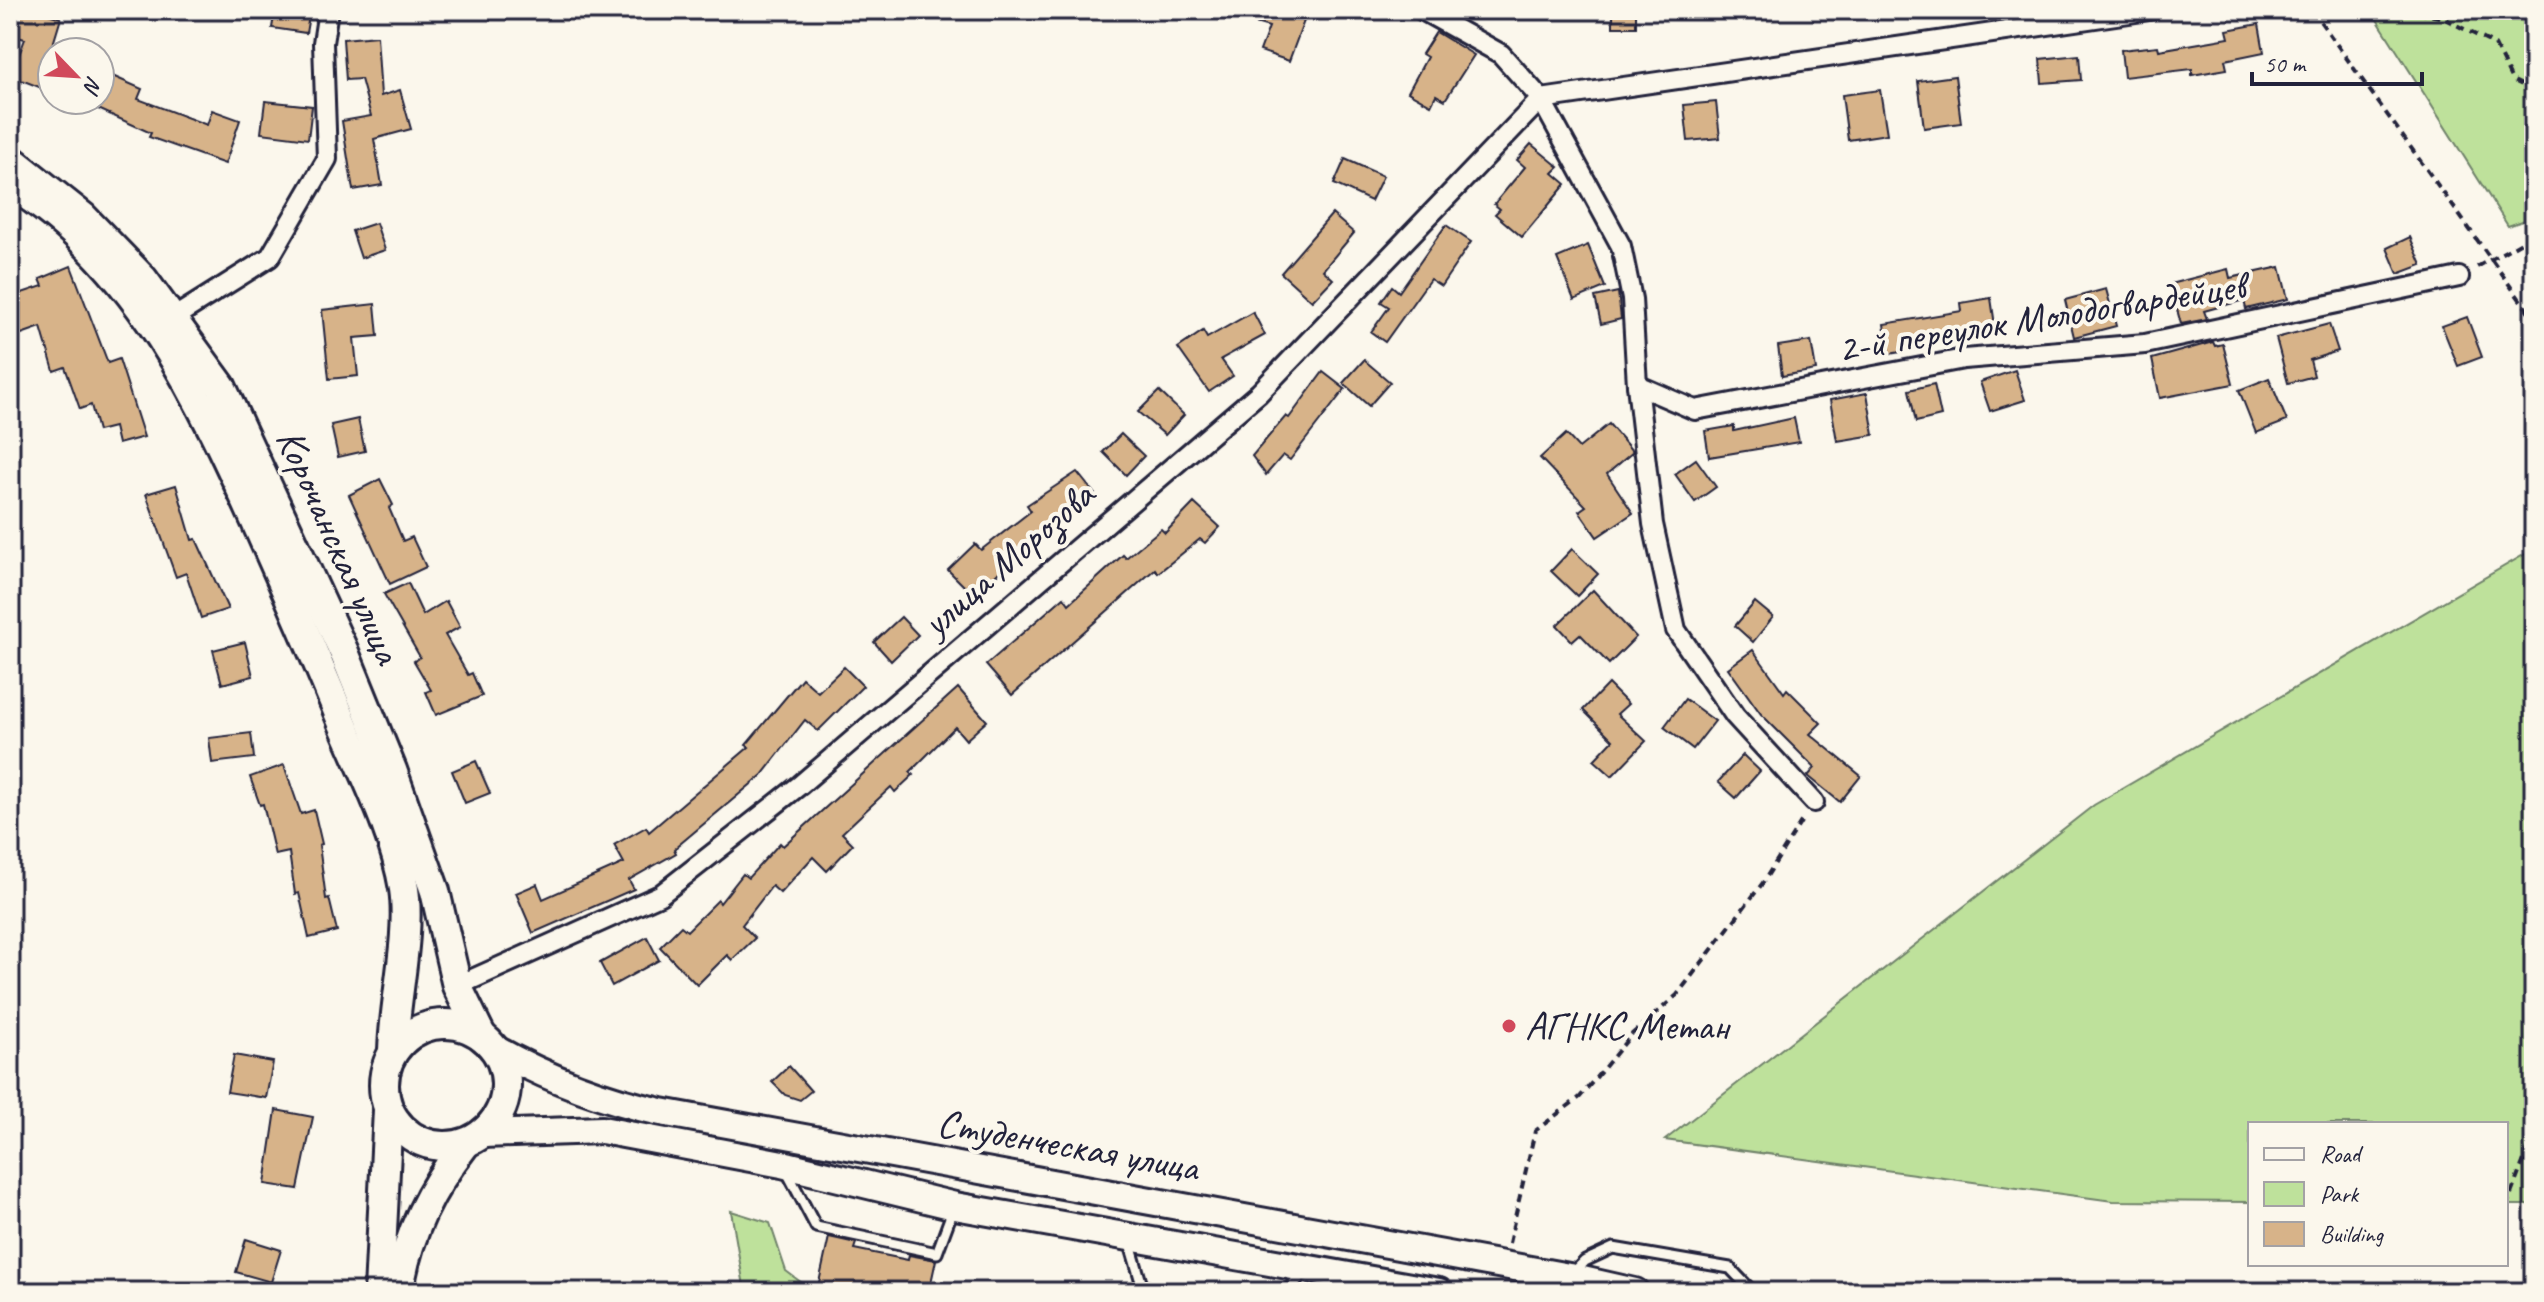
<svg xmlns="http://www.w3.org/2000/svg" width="2544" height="1302" font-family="Caveat,sans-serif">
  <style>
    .green { fill: #bee19b; stroke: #70826b; stroke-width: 2 }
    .building { fill: #d7b389; stroke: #22223b; stroke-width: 2 }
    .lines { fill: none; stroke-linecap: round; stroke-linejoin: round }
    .service-casing { stroke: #22223b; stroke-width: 15 }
    .minor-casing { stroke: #22223b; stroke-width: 24 }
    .secondary-casing { stroke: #22223b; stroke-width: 32 }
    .primary-casing { stroke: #22223b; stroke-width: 34 }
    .path { stroke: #22223b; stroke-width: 4; stroke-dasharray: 8 6; stroke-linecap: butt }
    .service { stroke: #fbf7ec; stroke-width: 9 }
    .minor { stroke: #fbf7ec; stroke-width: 18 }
    .secondary { stroke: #fbf7ec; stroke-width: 26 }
    .primary { stroke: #fbf7ec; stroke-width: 28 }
    .poi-dot { fill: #d1495b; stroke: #fbf7ec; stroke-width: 3 }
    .labels { text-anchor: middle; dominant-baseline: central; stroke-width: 8; stroke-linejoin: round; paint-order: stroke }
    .street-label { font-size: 40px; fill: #22223b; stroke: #fbf7ec }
    .poi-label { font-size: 40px; fill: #22223b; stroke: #fbf7ec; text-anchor: start }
  </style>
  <rect width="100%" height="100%" fill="#fbf7ec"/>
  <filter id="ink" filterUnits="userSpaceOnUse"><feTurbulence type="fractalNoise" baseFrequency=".0125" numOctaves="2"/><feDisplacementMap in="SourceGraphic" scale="16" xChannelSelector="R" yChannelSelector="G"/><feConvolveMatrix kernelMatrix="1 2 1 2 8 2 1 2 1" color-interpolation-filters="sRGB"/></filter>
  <g filter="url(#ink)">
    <!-- green -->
    <g class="green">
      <path d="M 2371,10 L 2534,10 L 2534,217 L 2508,226 Z"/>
      <path d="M 2534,549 L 2534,1205 L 2506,1205 L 2506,1124 L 2250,1124 L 2250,1202 L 2113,1201 L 1665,1140 L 2094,805 Z"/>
      <path d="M 731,1211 L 770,1223 L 786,1271 L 814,1292 L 745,1292 Z"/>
    </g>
    <!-- building -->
    <g class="building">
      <path d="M 13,10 L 35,10 L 61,18 L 51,51 L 52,92 L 11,76 L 25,39 L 10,35 Z"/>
      <path d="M 275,10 L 310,10 L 306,33 L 272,28 Z"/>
      <path d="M 1229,10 L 1308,10 L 1289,61 L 1260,51 L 1269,27 L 1228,15 Z"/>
      <rect x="1613" y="10" width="23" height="17"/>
      <path d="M 2259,24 L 2264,52 L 2225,60 L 2227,69 L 2192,75 L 2192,69 L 2124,77 L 2121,50 L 2158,46 L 2159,50 L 2229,38 L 2227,30 Z"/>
      <path d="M 1436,32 L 1474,55 L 1445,100 L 1436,95 L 1431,105 L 1408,92 L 1427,57 L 1422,54 Z"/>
      <path d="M 377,36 L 381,96 L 400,90 L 411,129 L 374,139 L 382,185 L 353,190 L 342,121 L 371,116 L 361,79 L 346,80 L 343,39 Z"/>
      <path d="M 2079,55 L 2081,80 L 2042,83 L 2040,59 Z"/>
      <path d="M 110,75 L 142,89 L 138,99 L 207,125 L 212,110 L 240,120 L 225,164 L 149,137 L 151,133 L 96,108 Z"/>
      <path d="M 1955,76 L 1961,123 L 1924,128 L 1918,81 Z"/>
      <path d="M 1880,90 L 1887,134 L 1848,140 L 1842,95 Z"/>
      <path d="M 265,101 L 312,106 L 308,139 L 261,133 Z"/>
      <path d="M 1716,102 L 1720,138 L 1688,141 L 1684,105 Z"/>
      <path d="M 1531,144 L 1559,167 L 1553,173 L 1566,184 L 1522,237 L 1495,214 L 1500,209 L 1494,204 L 1525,167 L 1517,160 Z"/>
      <path d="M 1345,159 L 1383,176 L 1371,201 L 1334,184 Z"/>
      <path d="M 1332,214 L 1354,233 L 1323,270 L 1333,279 L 1312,301 L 1281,273 Z"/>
      <path d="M 376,223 L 385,250 L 361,258 L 352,231 Z"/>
      <path d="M 1446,225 L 1471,242 L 1441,286 L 1430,279 L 1385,342 L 1371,332 L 1389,307 L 1381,302 L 1392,286 L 1399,292 Z"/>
      <path d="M 2410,237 L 2422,265 L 2398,274 L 2387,248 Z"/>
      <path d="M 1588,245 L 1605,287 L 1574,300 L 1557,258 Z"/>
      <path d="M 71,266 L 108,363 L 119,359 L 144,437 L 118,444 L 114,427 L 98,431 L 91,405 L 80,409 L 65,367 L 54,371 L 41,327 L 10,338 L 10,297 L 43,286 L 40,279 Z"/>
      <path d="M 2280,267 L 2288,299 L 2246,309 L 2244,300 L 2204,311 L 2207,319 L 2181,324 L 2170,284 L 2228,269 L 2230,278 Z"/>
      <path d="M 2106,289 L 2116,326 L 2074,337 L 2065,300 Z"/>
      <path d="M 1618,292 L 1621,319 L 1601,324 L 1595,297 Z"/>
      <path d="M 1991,298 L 1996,332 L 1935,342 L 1935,346 L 1889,354 L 1884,324 L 1962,311 L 1961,303 Z"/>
      <path d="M 375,304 L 378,336 L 354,338 L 358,376 L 329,379 L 322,310 Z"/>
      <path d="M 1253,312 L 1265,335 L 1221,359 L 1233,376 L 1209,392 L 1178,348 L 1203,331 L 1207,338 Z"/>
      <path d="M 2467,317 L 2482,357 L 2458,366 L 2442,326 Z"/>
      <path d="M 2329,324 L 2338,351 L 2310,360 L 2314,376 L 2288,383 L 2276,338 Z"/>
      <path d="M 1811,341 L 1816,370 L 1782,376 L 1778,346 Z"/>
      <path d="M 2213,342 L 2215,346 L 2223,344 L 2233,384 L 2160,398 L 2152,359 Z"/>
      <path d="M 1364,360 L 1390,382 L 1369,406 L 1343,383 Z"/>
      <path d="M 2015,370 L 2025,400 L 1990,411 L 1980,382 Z"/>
      <path d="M 1323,372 L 1345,389 L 1290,460 L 1283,455 L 1266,475 L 1252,456 L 1286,416 L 1289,418 Z"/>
      <path d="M 2269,378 L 2287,421 L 2256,433 L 2239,390 Z"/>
      <path d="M 1934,384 L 1941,416 L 1916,422 L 1909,390 Z"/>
      <path d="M 1159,391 L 1184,415 L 1165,435 L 1138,412 Z"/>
      <path d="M 1867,393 L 1874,435 L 1837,441 L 1830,400 Z"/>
      <path d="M 1794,418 L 1799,442 L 1709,457 L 1705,431 L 1734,426 L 1734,431 Z"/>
      <path d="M 358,419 L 365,451 L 338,457 L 331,425 Z"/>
      <path d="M 1609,424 L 1633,452 L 1607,474 L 1633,513 L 1597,537 L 1579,511 L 1586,506 L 1540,458 L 1566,434 L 1579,448 Z"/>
      <path d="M 1121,434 L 1144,456 L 1126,475 L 1103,452 Z"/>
      <path d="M 1696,459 L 1716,487 L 1695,502 L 1675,474 Z"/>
      <path d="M 1077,472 L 1097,497 L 1043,535 L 1045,538 L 1023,556 L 1020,552 L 974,596 L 948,570 L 975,544 L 981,550 L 1031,511 L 1027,505 Z"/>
      <path d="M 380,479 L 393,505 L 389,508 L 403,541 L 412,537 L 426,567 L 390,584 L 349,495 Z"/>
      <path d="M 176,485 L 192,540 L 196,539 L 228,609 L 201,618 L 186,573 L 176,577 L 146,494 Z"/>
      <path d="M 1194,503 L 1220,527 L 1205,543 L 1200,539 L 1158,573 L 1155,569 L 1012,695 L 986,665 L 1064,597 L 1069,604 L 1123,555 L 1126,558 L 1161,529 L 1165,533 Z"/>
      <path d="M 1572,549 L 1598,574 L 1577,596 L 1551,571 Z"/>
      <path d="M 408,583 L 423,615 L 446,601 L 460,627 L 445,635 L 468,675 L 472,673 L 482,696 L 436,715 L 426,692 L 431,690 L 414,661 L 420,657 L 384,594 Z"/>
      <path d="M 1593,590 L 1636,637 L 1609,664 L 1580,634 L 1572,641 L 1557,625 Z"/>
      <path d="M 1755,602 L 1773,617 L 1753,642 L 1735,626 Z"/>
      <path d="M 901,617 L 918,635 L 891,661 L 874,642 Z"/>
      <path d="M 245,642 L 253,676 L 222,684 L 213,650 Z"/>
      <path d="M 1753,650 L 1784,693 L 1787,689 L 1821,723 L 1810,734 L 1861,776 L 1840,802 L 1808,776 L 1815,768 L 1761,714 L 1728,668 Z"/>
      <path d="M 844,667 L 863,686 L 818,731 L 805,720 L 762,775 L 674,849 L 676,853 L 629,880 L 634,889 L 533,933 L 516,893 L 537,884 L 543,899 L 624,863 L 614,845 L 646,827 L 649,832 L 749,747 L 746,745 L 802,678 L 818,692 Z"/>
      <path d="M 1608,684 L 1628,704 L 1617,714 L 1646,741 L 1612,776 L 1594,760 L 1613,740 L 1583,710 Z"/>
      <path d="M 958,688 L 987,721 L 966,740 L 955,727 L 910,772 L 913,775 L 895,792 L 891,787 L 842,833 L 853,844 L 827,871 L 813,857 L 780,893 L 772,886 L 742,925 L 755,938 L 732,960 L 727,955 L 697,985 L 660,947 L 681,926 L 687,931 L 718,900 L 720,903 L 743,874 L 748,878 L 780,843 L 783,846 Z"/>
      <path d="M 1685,699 L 1715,721 L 1693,749 L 1664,727 Z"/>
      <path d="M 251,733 L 254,758 L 212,763 L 209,738 Z"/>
      <path d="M 1743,755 L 1760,771 L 1736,798 L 1718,782 Z"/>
      <path d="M 476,761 L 490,793 L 465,803 L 452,771 Z"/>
      <path d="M 284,765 L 301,814 L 314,810 L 322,844 L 319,845 L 326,899 L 329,898 L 337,931 L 309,938 L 299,893 L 295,894 L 289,852 L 275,855 L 263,804 L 260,805 L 250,777 Z"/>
      <path d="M 647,937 L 659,960 L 612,986 L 600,963 Z"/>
      <path d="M 234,1055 L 273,1062 L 266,1098 L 227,1092 Z"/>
      <path d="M 789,1066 L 811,1091 L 800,1100 L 785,1095 L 772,1082 Z"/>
      <path d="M 276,1110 L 313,1117 L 298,1189 L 265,1184 Z"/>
      <path d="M 829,1237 L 856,1243 L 854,1249 L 908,1260 L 909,1255 L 936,1260 L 929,1292 L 841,1292 L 818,1287 Z"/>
      <path d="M 246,1239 L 281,1250 L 271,1282 L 236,1272 Z"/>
    </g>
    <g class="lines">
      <!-- service casing -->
      <g class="service-casing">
        <g id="service">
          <path d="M 786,1170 L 816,1227 L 937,1253 L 954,1207"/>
          <path d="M 1129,1241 L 1144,1292"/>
          <path d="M 1573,1273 L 1585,1261 L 1613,1248 L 1730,1268 L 1753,1292"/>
          <path d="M 1141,1286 L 1174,1292"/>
          <path d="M 1286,1292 L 1306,1271"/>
        </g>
      </g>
      <!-- minor casing -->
      <g class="minor-casing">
        <g id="minor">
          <path d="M 1422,10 L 1501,54 L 1541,99 L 2150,10"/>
          <path d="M 173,318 L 270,257 L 327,159 L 323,43 L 328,10"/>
          <path d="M 1637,385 L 1695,410 L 1964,359 L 2145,344 L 2459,277"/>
          <path d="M 457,986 L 660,895 L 800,785 L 1259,393 L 1541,99 L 1621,246 L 1632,299 L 1637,385 L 1653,524 L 1676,630 L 1735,716 L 1814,802"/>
        </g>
      </g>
      <!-- secondary casing -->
      <g class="secondary-casing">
        <g id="secondary">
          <path d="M 495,1049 C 549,1079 601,1099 661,1112 L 1569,1277 L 1635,1292"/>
          <path d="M 482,1134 L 602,1130 L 782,1164 L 955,1206 L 1439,1292"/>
        </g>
      </g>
      <!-- primary casing -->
      <g class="primary-casing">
        <g id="primary">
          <path d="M 10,159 L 83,217 L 143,279 L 221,386 L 344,652 L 392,770 L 435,891 L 457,986 L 481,1035"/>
          <path d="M 10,184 C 139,263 201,400 260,531 C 287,592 314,652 339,714 C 362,770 394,829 404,889 C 411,936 394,1002 393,1051"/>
          <circle cx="445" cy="1085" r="61"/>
          <path d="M 379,1292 L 388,1110"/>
          <path d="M 399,1292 C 406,1235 431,1188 466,1143"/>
        </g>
      </g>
      <!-- path -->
      <g class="path">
        <path d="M 2312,10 L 2534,319"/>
        <path d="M 2404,10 L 2443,18 L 2495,45 L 2512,80 L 2534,91"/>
        <path d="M 2477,267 L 2534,235"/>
        <path d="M 2506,1207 L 2534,1134"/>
        <path d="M 1509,1243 L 1535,1131 L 1580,1097 L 1632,1034 L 1677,995 L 1762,884 L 1804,817"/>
      </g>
      <!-- service -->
      <use href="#service" class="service"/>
      <!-- minor -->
      <use href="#minor" class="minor"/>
      <!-- secondary -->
      <use href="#secondary" class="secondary"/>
      <!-- primary -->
      <use href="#primary" class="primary"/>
    </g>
  </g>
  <!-- markers -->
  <circle class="poi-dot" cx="1509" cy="1026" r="8"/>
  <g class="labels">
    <!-- street labels -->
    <g class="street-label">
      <text transform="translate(2041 317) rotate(-9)">2-й переулок Молодогвардейцев</text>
      <text transform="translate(339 546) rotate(66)">Корочанская улица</text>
      <text transform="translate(1008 559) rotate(-41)">улица Морозова</text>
      <text transform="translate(1068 1145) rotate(10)">Студенческая улица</text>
    </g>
    <!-- poi labels -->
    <g class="poi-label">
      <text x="1525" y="1026">АГНКС Метан</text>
    </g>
  </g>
  <!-- margin -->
  <rect width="2544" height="1302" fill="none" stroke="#fbf7ec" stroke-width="40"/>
  <rect x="20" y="20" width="2504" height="1262" fill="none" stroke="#22223b" stroke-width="3" filter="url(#ink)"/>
  <!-- legend -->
  <rect x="2248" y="1122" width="260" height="144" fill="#fbf7ec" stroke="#a4a2a5" stroke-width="2"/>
  <rect x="2264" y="1148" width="40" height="12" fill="#fbf7ec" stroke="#a4a2a5" stroke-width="2"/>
  <text x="2320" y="1162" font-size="24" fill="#22223b">Road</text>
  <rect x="2264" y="1182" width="40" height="24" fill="#bee19b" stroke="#a4a2a5" stroke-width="2"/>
  <text x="2320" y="1202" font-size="24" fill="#22223b">Park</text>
  <rect x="2264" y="1222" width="40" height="24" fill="#d7b389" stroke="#a4a2a5" stroke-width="2"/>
  <text x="2320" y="1242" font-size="24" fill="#22223b">Building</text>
  <!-- north arrow -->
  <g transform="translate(76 76) rotate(115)"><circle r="38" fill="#fbf7ec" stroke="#a4a2a5" stroke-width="2"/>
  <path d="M0-6L14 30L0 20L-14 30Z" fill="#d1495b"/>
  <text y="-12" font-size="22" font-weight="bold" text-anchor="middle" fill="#22223b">N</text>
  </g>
  <!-- scale -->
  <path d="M2252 72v12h170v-12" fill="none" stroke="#22223b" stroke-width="4"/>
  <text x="2264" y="72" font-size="24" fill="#22223b" stroke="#fbf7ec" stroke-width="6" paint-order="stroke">50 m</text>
</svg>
